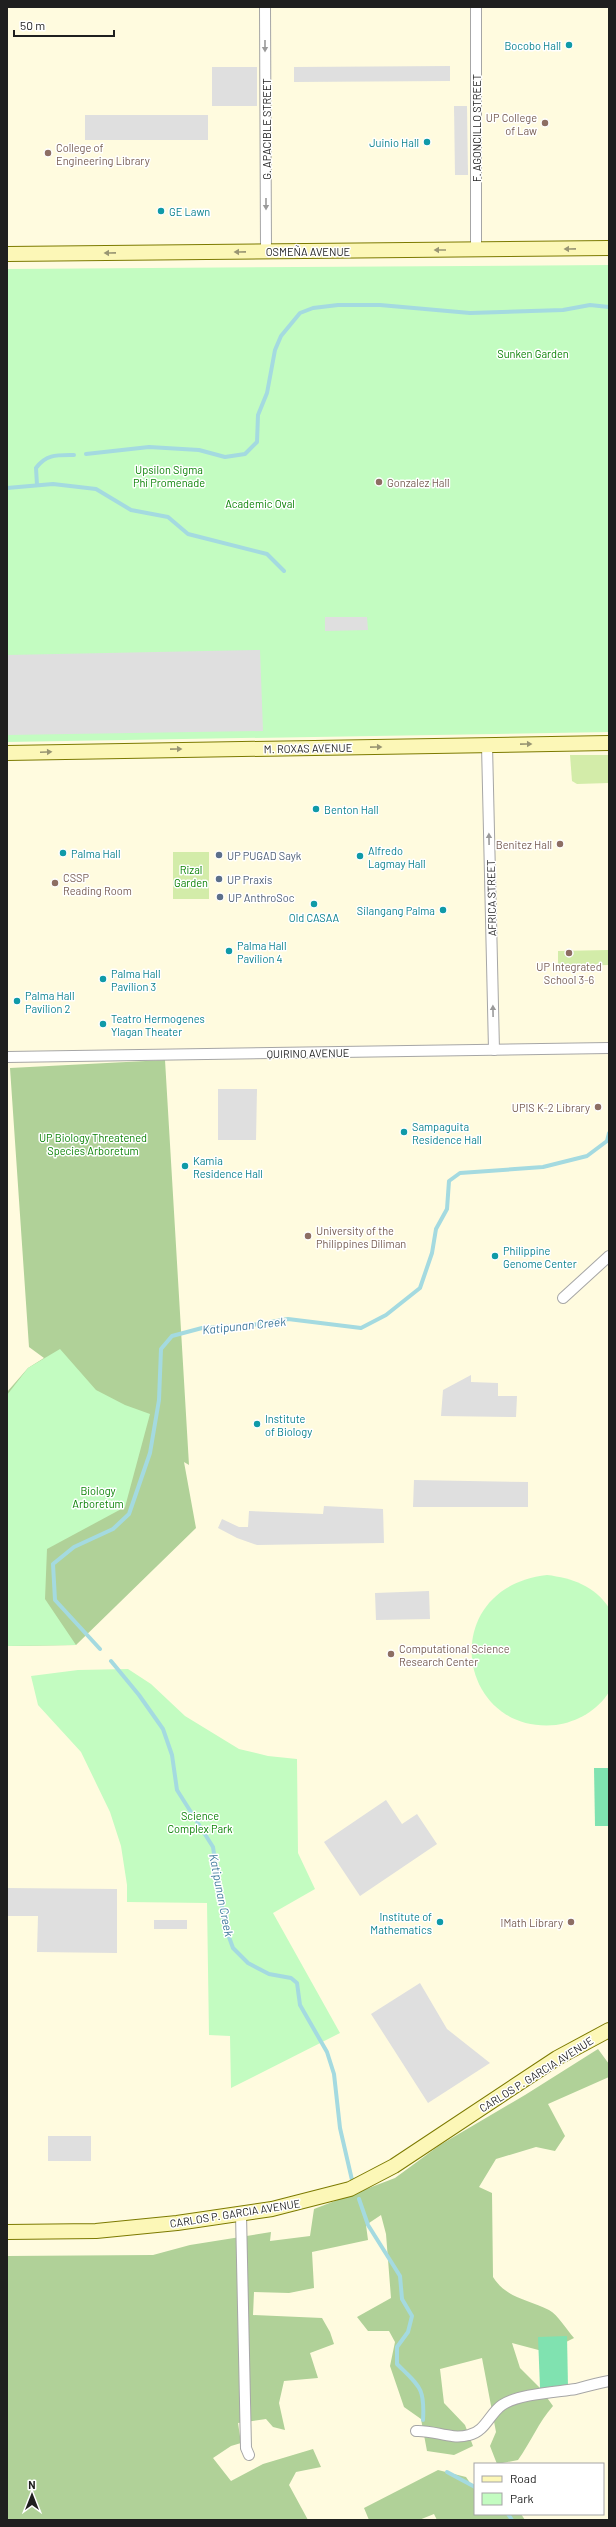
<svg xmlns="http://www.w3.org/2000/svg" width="616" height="2527" font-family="Barlow,sans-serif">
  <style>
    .education { fill: #fffbdf; fill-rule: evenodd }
    .grass { fill: #d3eca9 }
    .forest { fill: #b0d198 }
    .park { fill: #c3fcc1 }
    .pitch { fill: #80e2b0 }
    .parking { fill: #dfdfdf }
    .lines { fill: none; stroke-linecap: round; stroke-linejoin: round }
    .stream { stroke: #a4dae0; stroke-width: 4 }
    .street-casing { stroke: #a6a6a6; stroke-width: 12 }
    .secondary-casing { stroke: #7c7a00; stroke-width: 16 }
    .street { stroke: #fff; stroke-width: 10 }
    .secondary { stroke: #fcf7b7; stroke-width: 14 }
    .oneway { fill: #9a9a9a }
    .oneway2 { fill: #999673 }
    .culture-dot { fill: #0f9aa8; stroke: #fff; stroke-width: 1.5 }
    .education-dot { fill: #8d6e63; stroke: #fff; stroke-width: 1.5 }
    .service-dot { fill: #5c6f8a; stroke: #fff; stroke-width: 1.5 }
    .labels { text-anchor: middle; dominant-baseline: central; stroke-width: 3; stroke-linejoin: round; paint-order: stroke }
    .culture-label { font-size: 11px; fill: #0d838f; stroke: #fff; text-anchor: start }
    .education-label { font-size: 11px; fill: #785e54; stroke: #fff; text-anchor: start }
    .street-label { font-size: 11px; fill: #1f1f1f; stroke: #fff }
    .park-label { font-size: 11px; fill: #0c8307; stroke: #fff }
    .service-label { font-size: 11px; fill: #4e5e75; stroke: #fff; text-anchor: start }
    .water-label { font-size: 12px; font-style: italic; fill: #3f799b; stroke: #fff }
  </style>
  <rect width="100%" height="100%" fill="#f0ebe5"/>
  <!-- education -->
  <path class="education" d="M 7,7 L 609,7 L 609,2520 L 7,2520 ZM 475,2464 L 603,2464 L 603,2514 L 475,2514 Z"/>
  <!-- grass -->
  <g class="grass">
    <path d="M 570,755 L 609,755 L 609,783 L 577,784 L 572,781 Z"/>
    <rect x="173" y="852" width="36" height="47"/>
    <path d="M 609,950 L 609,965 L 558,966 L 558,951 Z"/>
  </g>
  <!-- forest -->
  <g class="forest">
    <path d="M 165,1060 L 189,1465 L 184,1462 L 196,1528 L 76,1645 L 7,1646 L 7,1392 L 28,1368 L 44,1358 L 29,1347 L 10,1068 Z"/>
    <path d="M 598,2049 L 609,2064 L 609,2077 L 548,2104 L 565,2136 L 555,2151 L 536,2147 L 496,2159 L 479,2187 L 492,2193 L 493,2277 C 507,2299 528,2299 549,2310 C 558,2315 567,2330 574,2338 L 546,2352 L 512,2343 L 520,2368 L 540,2388 L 553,2406 C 538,2423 531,2442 518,2460 L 497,2464 L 490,2446 L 496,2432 L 482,2358 L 440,2369 L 444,2403 L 465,2425 L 473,2446 L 454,2455 L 427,2451 L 421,2419 L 404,2407 L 390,2366 L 395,2342 L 389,2331 L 368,2331 L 357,2317 L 391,2298 L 386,2234 L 381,2215 L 366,2225 L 368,2240 L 312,2252 L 314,2288 L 289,2293 L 254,2292 L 253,2315 L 322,2318 L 330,2332 L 334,2344 L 310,2353 L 318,2378 L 284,2381 L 279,2403 L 285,2430 L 273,2427 L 266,2419 L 238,2423 L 241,2443 L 231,2446 L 213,2458 L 231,2481 L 263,2464 L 313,2449 L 321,2467 L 296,2472 L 289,2485 L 308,2520 L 7,2520 L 7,2256 L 153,2255 L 190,2245 L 271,2232 L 270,2241 L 310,2236 L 314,2209 L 395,2178 L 440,2145 L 525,2095 Z"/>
    <path d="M 438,2470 L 466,2477 L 475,2490 L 475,2514 L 521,2514 L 525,2520 L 437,2520 L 434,2514 L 419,2520 L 369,2520 L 364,2508 Z"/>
  </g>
  <!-- park -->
  <g class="park">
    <path d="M 609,265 L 609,732 L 7,742 L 7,269 Z"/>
    <path d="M 60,1349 L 96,1390 L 125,1405 L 150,1414 L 125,1507 L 47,1549 L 45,1599 L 76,1645 L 7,1646 L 7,1395 L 28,1368 Z"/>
    <path d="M 547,1575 C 572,1578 595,1586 609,1608 L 609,1692 C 598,1710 577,1722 556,1725 C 456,1735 435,1588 547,1575 Z"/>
    <path d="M 128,1669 L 151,1684 L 185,1716 L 239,1749 L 268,1756 L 297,1759 L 298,1853 L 315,1889 L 273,1913 L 340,2033 L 231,2088 L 230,2036 L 209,2035 L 207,1903 L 127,1902 L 127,1885 L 121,1846 L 110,1812 L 81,1752 L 38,1705 L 31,1676 L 78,1670 Z"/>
  </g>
  <!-- pitch -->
  <g class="pitch">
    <path d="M 594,1768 L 609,1768 L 609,1826 L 595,1826 Z"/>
    <path d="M 567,2336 L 568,2387 L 540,2388 L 538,2337 Z"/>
  </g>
  <!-- parking -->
  <g class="parking">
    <path d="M 450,66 L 450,81 L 294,82 L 294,67 Z"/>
    <rect x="212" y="67" width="45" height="39"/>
    <path d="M 454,106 L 467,106 L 468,175 L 455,175 Z"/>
    <rect x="85" y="115" width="123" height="25"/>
    <path d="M 325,617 L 367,617 L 368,630 L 325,631 Z"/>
    <path d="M 260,650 L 263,731 L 7,735 L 7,655 Z"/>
    <path d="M 218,1089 L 257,1089 L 256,1140 L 218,1140 Z"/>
    <path d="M 471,1375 L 471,1382 L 498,1383 L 498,1396 L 517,1396 L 516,1417 L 441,1416 L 443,1390 Z"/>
    <path d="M 414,1480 L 528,1482 L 528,1507 L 413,1507 Z"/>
    <path d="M 324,1506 L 383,1509 L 384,1543 L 257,1545 L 237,1538 L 218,1528 L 222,1519 L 239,1527 L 248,1527 L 249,1511 L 323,1514 Z"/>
    <path d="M 429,1591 L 430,1619 L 376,1620 L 375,1593 Z"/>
    <path d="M 386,1800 L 402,1824 L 417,1814 L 437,1844 L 360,1896 L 324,1842 Z"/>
    <path d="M 7,1888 L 117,1889 L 117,1953 L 37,1952 L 38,1916 L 7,1916 Z"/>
    <rect x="154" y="1920" width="33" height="9"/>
    <path d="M 420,1983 L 447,2029 L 490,2063 L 428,2103 L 371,2014 Z"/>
    <rect x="48" y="2136" width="43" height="25"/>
  </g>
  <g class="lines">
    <!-- stream -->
    <g class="stream">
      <path d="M 86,454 L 149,447 L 199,450 L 225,457 L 245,454 L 257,442 L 258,415 L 267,393 L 275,350 L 281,336 L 300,313 L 313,308 L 338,305 L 380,305 L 470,313 L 563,310 L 590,305 L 609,307"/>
      <path d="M 37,485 L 36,468 C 46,454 57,455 74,455"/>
      <path d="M 7,488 L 53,484 L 96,489 L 131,510 L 168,517 L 188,534 L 267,554 L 284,571"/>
      <path d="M 100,1649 L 55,1600 L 53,1564 L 74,1547 L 113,1529 L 129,1514 L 150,1453 L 159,1400 L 161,1349 L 172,1336 L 202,1328 L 246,1326 L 288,1319 L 361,1328 L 386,1315 L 420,1288 L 432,1253 L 436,1229 L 447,1209 L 449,1181 L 460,1173 L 543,1167 L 587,1156 L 607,1141 L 609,1133"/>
      <path d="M 111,1661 L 139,1695 L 163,1729 L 172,1755 L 177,1790 L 213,1847 L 225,1926 L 233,1948 L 248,1963 L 269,1974 L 291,1978 L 297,1983 L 300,2005 L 327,2052 L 334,2074 L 340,2128 L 352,2180"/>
      <path d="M 359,2199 L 368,2225 L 400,2276 L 402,2299 L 412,2316 L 408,2332 L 397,2347 L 397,2364 C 419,2386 425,2387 423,2420"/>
      <path d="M 447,2472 L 475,2487"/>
      <path d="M 508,2514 L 512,2520"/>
    </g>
    <!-- street casing -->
    <g class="street-casing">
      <g id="street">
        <path d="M 265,7 L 266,251"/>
        <path d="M 476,7 L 476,250"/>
        <path d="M 487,745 L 494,1050"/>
        <path d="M 7,1057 L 609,1048"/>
        <path d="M 563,1298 L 609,1256"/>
        <path d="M 241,2214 L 246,2448 L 249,2455"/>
        <path d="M 416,2431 C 435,2430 450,2440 469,2435 C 485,2432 490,2413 502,2405 C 518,2394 557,2392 576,2389 C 587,2386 598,2383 609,2381"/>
      </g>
    </g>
    <!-- secondary casing -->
    <g class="secondary-casing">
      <g id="secondary">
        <path d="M 7,254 L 609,248"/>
        <path d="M 7,753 L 609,743"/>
        <path d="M 7,2232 L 96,2231 L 177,2223 L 272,2209 L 350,2189 L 394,2166 L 557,2058 L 609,2030"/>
      </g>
    </g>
    <!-- street -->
    <use href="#street" class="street"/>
    <!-- secondary -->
    <use href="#secondary" class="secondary"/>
  </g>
  <!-- one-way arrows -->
  <defs><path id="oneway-solid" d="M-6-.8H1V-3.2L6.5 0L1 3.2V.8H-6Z"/></defs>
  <g class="oneway">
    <use href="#oneway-solid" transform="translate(265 46) rotate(90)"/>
    <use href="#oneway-solid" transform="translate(266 204) rotate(90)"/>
    <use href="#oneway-solid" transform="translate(489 839) rotate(-91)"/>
    <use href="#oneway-solid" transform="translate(493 1011) rotate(-91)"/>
  </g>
  <g class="oneway2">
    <use href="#oneway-solid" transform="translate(570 249) rotate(179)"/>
    <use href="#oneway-solid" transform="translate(440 250) rotate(180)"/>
    <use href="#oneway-solid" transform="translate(240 252) rotate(179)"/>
    <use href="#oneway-solid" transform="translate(110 253) rotate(179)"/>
    <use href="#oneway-solid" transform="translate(526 744) rotate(-1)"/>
    <use href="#oneway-solid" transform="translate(376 747) rotate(-1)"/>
    <use href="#oneway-solid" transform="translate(176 749) rotate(-1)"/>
    <use href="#oneway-solid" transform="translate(46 752) rotate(-2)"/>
  </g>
  <!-- markers -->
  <g class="culture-dot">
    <circle cx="569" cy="45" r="4"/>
    <circle cx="427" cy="142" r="4"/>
    <circle cx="161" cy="211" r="4"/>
    <circle cx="316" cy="809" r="4"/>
    <circle cx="63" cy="853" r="4"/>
    <circle cx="360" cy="856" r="4"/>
    <circle cx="314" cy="904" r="4"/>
    <circle cx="443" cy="910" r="4"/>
    <circle cx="229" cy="951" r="4"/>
    <circle cx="103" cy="979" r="4"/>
    <circle cx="17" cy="1001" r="4"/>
    <circle cx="103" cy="1024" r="4"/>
    <circle cx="404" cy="1132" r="4"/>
    <circle cx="185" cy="1166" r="4"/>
    <circle cx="495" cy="1256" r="4"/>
    <circle cx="257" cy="1424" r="4"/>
    <circle cx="440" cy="1922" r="4"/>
  </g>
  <g class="education-dot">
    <circle cx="545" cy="123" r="4"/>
    <circle cx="48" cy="153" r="4"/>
    <circle cx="379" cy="482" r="4"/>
    <circle cx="560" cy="844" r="4"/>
    <circle cx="55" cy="883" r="4"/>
    <circle cx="569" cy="953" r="4"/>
    <circle cx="598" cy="1107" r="4"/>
    <circle cx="308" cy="1236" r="4"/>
    <circle cx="391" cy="1654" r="4"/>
    <circle cx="571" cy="1922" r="4"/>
  </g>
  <g class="service-dot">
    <circle cx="219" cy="855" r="4"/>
    <circle cx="219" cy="879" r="4"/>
    <circle cx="220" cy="897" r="4"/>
  </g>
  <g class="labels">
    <!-- culture labels -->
    <g class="culture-label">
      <text x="561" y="45" text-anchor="end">Bocobo Hall</text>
      <text x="419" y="142" text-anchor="end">Juinio Hall</text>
      <text x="169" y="211">GE Lawn</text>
      <text x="324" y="809">Benton Hall</text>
      <text x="368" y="850">Alfredo<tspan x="368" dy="13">Lagmay Hall</tspan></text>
      <text x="71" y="853">Palma Hall</text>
      <text x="435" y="910" text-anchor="end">Silangang Palma</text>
      <text x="314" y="917" text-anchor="middle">Old CASAA</text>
      <text x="237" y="945">Palma Hall<tspan x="237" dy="13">Pavilion 4</tspan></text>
      <text x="111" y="973">Palma Hall<tspan x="111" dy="13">Pavilion 3</tspan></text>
      <text x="25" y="995">Palma Hall<tspan x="25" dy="13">Pavilion 2</tspan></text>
      <text x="111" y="1018">Teatro Hermogenes<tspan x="111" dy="13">Ylagan Theater</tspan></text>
      <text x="412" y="1126">Sampaguita<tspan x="412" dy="13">Residence Hall</tspan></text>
      <text x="193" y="1160">Kamia<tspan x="193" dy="13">Residence Hall</tspan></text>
      <text x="503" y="1250">Philippine<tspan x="503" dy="13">Genome Center</tspan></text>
      <text x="265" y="1418">Institute<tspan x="265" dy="13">of Biology</tspan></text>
      <text x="432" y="1916" text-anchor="end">Institute of<tspan x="432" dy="13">Mathematics</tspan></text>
    </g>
    <!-- education labels -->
    <g class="education-label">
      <text x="537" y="117" text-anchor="end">UP College<tspan x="537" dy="13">of Law</tspan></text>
      <text x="56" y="147">College of<tspan x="56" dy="13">Engineering Library</tspan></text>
      <text x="387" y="482">Gonzalez Hall</text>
      <text x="552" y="844" text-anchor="end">Benitez Hall</text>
      <text x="63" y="877">CSSP<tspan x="63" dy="13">Reading Room</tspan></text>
      <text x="569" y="966" text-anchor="middle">UP Integrated<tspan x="569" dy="13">School 3-6</tspan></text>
      <text x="590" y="1107" text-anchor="end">UPIS K-2 Library</text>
      <text x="316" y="1230">University of the<tspan x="316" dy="13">Philippines Diliman</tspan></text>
      <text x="399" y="1648">Computational Science<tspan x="399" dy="13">Research Center</tspan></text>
      <text x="563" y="1922" text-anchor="end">IMath Library</text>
    </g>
    <!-- street labels -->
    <g class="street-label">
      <text transform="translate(476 128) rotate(-90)">F. AGONCILLO STREET</text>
      <text transform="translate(266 129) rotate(-90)">G. APACIBLE STREET</text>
      <text x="308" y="251">OSMEÑA AVENUE</text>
      <text transform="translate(308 748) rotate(-1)">M. ROXAS AVENUE</text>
      <text transform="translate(491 898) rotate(-91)">AFRICA STREET</text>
      <text transform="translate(308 1053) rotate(-1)">QUIRINO AVENUE</text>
      <text transform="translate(536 2074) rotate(-32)">CARLOS P. GARCIA AVENUE</text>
      <text transform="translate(235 2213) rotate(-9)">CARLOS P. GARCIA AVENUE</text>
    </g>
    <!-- park labels -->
    <g class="park-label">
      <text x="533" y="353">Sunken Garden</text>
      <text x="169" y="469">Upsilon Sigma<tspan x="169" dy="13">Phi Promenade</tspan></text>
      <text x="260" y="503">Academic Oval</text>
      <text x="191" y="869">Rizal<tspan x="191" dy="13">Garden</tspan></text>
      <text x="93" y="1137">UP Biology Threatened<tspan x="93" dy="13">Species Arboretum</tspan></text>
      <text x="98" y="1490">Biology<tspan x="98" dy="13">Arboretum</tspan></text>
      <text x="200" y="1815">Science<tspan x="200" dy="13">Complex Park</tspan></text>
    </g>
    <!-- service labels -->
    <g class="service-label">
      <text x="227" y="855">UP PUGAD Sayk</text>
      <text x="227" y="879">UP Praxis</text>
      <text x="228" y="897">UP AnthroSoc</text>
    </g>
    <!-- water labels -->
    <g class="water-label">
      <text transform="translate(244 1325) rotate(-6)">Katipunan Creek</text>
      <text transform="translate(222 1895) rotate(79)">Katipunan Creek</text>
    </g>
  </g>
  <!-- border -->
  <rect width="616" height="2527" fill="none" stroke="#1f1f1f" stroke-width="16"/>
  <!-- legend -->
  <rect x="474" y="2463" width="130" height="52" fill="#ffffff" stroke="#a5a5a5"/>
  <rect x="482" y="2476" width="20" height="6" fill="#fcf7b7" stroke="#a5a5a5"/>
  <text x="510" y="2483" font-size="12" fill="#1f1f1f">Road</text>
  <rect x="482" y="2493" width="20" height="12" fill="#c3fcc1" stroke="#a5a5a5"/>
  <text x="510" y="2503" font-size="12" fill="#1f1f1f">Park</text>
  <!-- north arrow -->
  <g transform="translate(32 2495)" stroke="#ffffff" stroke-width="3" paint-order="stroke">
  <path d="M0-3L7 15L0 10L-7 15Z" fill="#1f1f1f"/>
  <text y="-6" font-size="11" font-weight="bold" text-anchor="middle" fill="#1f1f1f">N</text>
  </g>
  <!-- scale -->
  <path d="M14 30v6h100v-6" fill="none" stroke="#1f1f1f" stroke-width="2"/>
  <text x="20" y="30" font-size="12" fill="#1f1f1f" stroke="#ffffff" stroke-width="3" paint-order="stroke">50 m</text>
</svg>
